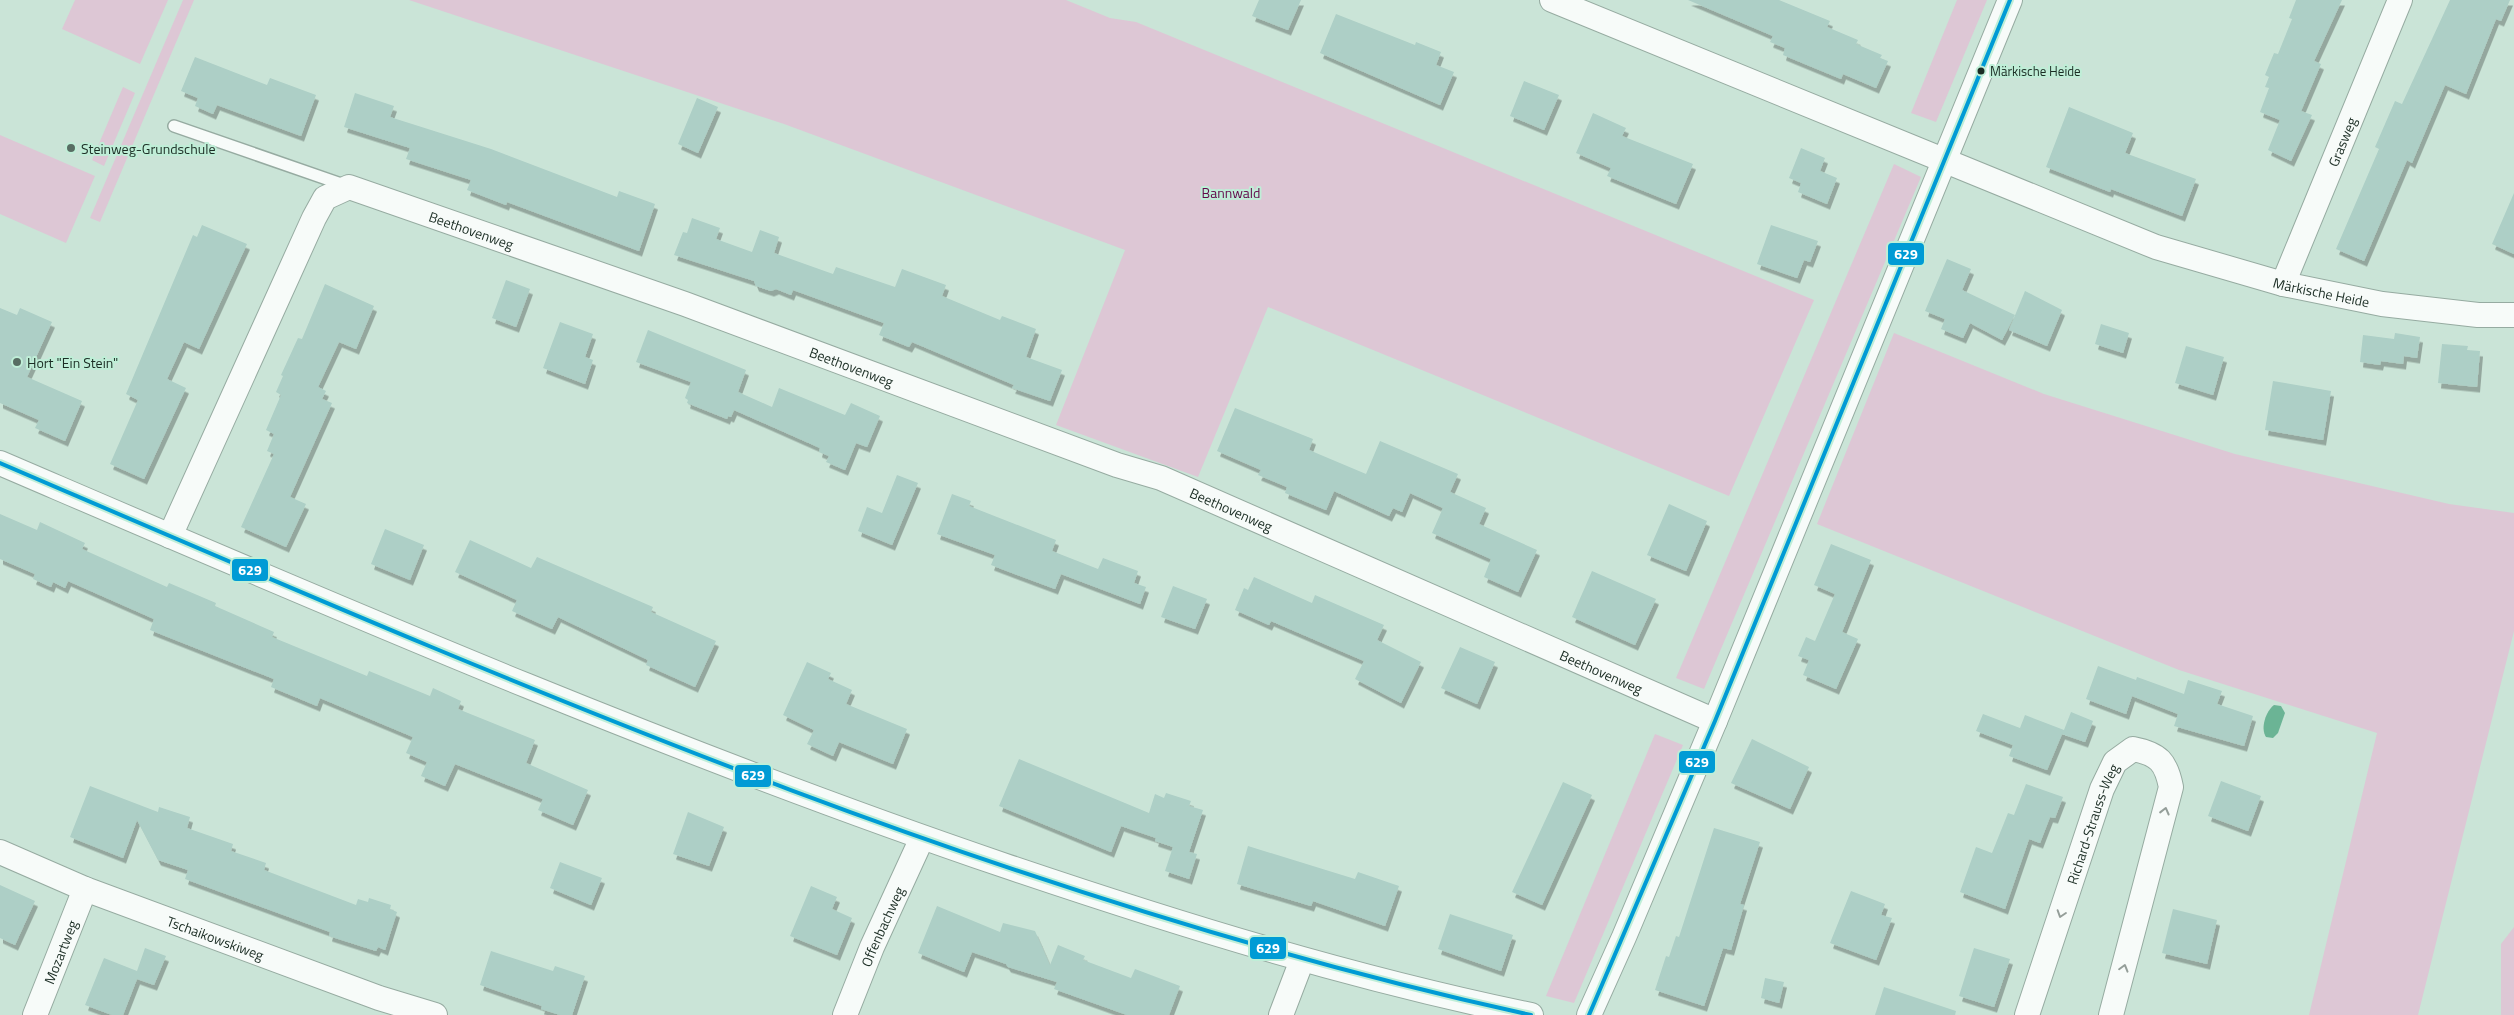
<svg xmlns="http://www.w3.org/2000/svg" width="2514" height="1015" font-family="'Titillium Web',sans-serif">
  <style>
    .green { fill: #ddc7d5 }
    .water { fill: #6bb495 }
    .building { fill: #adcfc6; filter: url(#shadow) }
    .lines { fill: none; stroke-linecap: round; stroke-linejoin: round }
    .lane-casing { stroke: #96aba1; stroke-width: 14 }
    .street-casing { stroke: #96aba1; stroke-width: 26 }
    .lane { stroke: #f7fbf9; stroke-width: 11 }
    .street { stroke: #f7fbf9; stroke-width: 24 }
    .bus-1-casing { stroke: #bfeed7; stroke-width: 8 }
    .bus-1 { stroke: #009bd5; stroke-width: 4 }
    .oneway { stroke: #949e99 }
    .bus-dot { fill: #1b2d24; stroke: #bfeed7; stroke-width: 2 }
    .poi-dot { fill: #586d63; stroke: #bfeed7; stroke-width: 2 }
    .labels { text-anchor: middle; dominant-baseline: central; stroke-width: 4; stroke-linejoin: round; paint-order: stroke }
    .bus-label { font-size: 13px; fill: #1b2d24; stroke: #bfeed7; text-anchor: start }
    .street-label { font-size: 14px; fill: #1b2d24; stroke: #bfeed7 }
    .poi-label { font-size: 14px; fill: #1b2d24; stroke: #bfeed7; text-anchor: start }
    .park-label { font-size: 14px; fill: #63084a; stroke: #bfeed7 }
    .line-badge { stroke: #bfeed7; stroke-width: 2 }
    .badge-label { font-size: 14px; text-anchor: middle; font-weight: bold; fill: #fff }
  </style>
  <defs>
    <filter id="shadow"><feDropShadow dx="3" dy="5.5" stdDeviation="0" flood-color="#0004"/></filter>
  </defs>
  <rect width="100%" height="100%" fill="#cae4d7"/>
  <!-- green -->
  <g class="green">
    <path d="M 75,0 L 168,0 L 140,64 L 62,29 Z"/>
    <path d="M 183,0 L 194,0 L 100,222 L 90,218 Z"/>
    <path d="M 409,0 L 1066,0 L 1110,18 L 1136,22 L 1814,300 L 1729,496 L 1268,307 L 1198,477 L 1056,425 L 1125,250 L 784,124 Z"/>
    <path d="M 1957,0 L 1987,0 L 1936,122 L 1911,113 Z"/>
    <path d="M 123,87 L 135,93 L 104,166 L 92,160 Z"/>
    <path d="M 0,135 L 95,176 L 66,243 L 0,214 Z"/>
    <path d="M 1894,164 L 1921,177 L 1704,689 L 1676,678 Z"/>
    <path d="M 1894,333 L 2044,394 L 2235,454 L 2449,504 L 2514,513 L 2514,631 L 2418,1015 L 2309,1015 L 2377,733 L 2179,670 L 1817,524 Z"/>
    <path d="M 1655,734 L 1683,745 L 1574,1003 L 1546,996 Z"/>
    <path d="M 2514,927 L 2514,1015 L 2501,1015 L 2501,944 Z"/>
  </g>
  <!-- water -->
  <path class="water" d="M 2274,705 L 2281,706 L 2285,713 L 2278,733 L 2273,738 L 2266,737 C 2260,728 2266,711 2274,705 Z"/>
  <!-- building -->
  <g class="building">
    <path d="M 1259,0 L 1301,0 L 1288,30 L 1252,16 Z"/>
    <path d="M 1688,0 L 1779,0 L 1830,21 L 1827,27 L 1858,40 L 1856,44 L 1882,55 L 1880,58 L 1888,61 L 1876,88 L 1843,74 L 1841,79 L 1783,55 L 1785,48 L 1770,42 L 1773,36 Z"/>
    <path d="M 2296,0 L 2342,0 L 2314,61 L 2321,64 L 2301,111 L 2312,115 L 2291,161 L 2268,150 L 2280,120 L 2260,112 L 2269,88 L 2265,87 L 2269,77 L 2265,75 L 2274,53 L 2278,54 L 2292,19 L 2289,18 Z"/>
    <path d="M 2450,0 L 2510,0 L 2501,21 L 2496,19 L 2466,94 L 2445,85 L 2412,163 L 2407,160 L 2364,261 L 2336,249 L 2379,149 L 2375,147 L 2395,101 L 2402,104 Z"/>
    <path d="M 1336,14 L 1415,45 L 1416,42 L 1441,52 L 1436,65 L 1454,72 L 1440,105 L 1320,53 Z"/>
    <path d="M 195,57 L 267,85 L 270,78 L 316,95 L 301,136 L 217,105 L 213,114 L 195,106 L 198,98 L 181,91 Z"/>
    <path d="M 1524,81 L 1559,95 L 1544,130 L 1510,116 Z"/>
    <path d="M 355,93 L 394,106 L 390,117 L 491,149 L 617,197 L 619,191 L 655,204 L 639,251 L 507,202 L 506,205 L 467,190 L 471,180 L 406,159 L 410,148 L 344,127 Z"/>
    <path d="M 697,98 L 718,107 L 698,153 L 678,144 Z"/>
    <path d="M 2069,107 L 2133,133 L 2125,153 L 2196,179 L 2182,216 L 2111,189 L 2110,192 L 2046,167 Z"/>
    <path d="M 1593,113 L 1626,128 L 1622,136 L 1693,164 L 1676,204 L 1607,176 L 1611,168 L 1576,153 Z"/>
    <path d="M 1801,148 L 1825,158 L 1820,171 L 1837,178 L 1827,204 L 1798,192 L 1801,183 L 1789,178 Z"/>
    <path d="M 2514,193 L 2514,254 L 2492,244 Z"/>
    <path d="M 692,218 L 720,228 L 716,239 L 752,252 L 760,230 L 779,237 L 774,253 L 833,274 L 836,267 L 895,287 L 902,269 L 946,285 L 942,296 L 1000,320 L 1002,316 L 1036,329 L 1026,357 L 1062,370 L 1050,401 L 1012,388 L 1014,385 L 912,342 L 909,347 L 879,335 L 884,323 L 793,290 L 791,295 L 776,289 L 771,291 L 756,286 L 754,281 L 674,255 L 683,232 L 687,233 Z"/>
    <path d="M 202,225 L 247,244 L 199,349 L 184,342 L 167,379 L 186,388 L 144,479 L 110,464 L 138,400 L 126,394 L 193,235 L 197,237 Z"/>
    <path d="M 1771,225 L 1818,241 L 1810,262 L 1804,260 L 1797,278 L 1757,264 Z"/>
    <path d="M 1947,259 L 1971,269 L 1962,290 L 2015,315 L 2002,340 L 1970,323 L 1963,338 L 1941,329 L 1945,319 L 1925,311 Z"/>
    <path d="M 506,280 L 530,289 L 516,327 L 492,318 Z"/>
    <path d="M 325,284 L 374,306 L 356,349 L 339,342 L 318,387 L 326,391 L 322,399 L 332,403 L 290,497 L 306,504 L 286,547 L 241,527 L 274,454 L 267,451 L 274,434 L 266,430 L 281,395 L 276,392 L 283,376 L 281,375 L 298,338 L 302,339 Z"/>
    <path d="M 2025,291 L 2062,310 L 2047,346 L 2009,330 Z"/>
    <path d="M 0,308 L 17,315 L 20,308 L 52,322 L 27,377 L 82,401 L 65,441 L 35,428 L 39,420 L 0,403 Z"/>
    <path d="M 560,322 L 593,334 L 585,357 L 593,360 L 585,384 L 543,368 Z"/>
    <path d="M 2101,324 L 2129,333 L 2123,353 L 2095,344 Z"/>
    <path d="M 648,330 L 746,370 L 738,392 L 772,407 L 779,388 L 845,415 L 851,403 L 880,416 L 867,447 L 856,443 L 845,470 L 826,462 L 829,456 L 819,452 L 820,448 L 734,410 L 731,417 L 728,416 L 727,419 L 687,403 L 688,400 L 685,398 L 691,382 L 636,362 Z"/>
    <path d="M 2395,333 L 2420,337 L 2417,358 L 2404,356 L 2403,364 L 2381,361 L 2380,365 L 2360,362 L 2363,335 L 2394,339 Z"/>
    <path d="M 2442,344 L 2468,346 L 2467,350 L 2480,351 L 2477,387 L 2438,383 Z"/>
    <path d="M 2186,346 L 2224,357 L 2213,395 L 2175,383 Z"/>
    <path d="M 2273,381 L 2331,391 L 2323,440 L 2265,430 Z"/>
    <path d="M 1235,408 L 1313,439 L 1309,450 L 1366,474 L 1380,441 L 1458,474 L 1450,492 L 1486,508 L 1479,524 L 1537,550 L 1518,592 L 1484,577 L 1491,559 L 1432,533 L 1443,508 L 1410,493 L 1402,512 L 1393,508 L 1389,516 L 1334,491 L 1326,510 L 1285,493 L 1287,487 L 1258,475 L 1261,470 L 1217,451 Z"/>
    <path d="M 897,475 L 918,483 L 892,545 L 858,531 L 867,507 L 882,513 Z"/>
    <path d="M 952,494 L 971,501 L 969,506 L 1056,540 L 1052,551 L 1098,569 L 1103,558 L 1138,571 L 1134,583 L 1146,587 L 1140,604 L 1061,574 L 1055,589 L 991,565 L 995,555 L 937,534 Z"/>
    <path d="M 1669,504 L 1707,521 L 1686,571 L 1647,555 Z"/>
    <path d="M 0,514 L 37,530 L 40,522 L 85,543 L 82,549 L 167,587 L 169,583 L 216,603 L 215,606 L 274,632 L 272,637 L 367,676 L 369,671 L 430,696 L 433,688 L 461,701 L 458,709 L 535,740 L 526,763 L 588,790 L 573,825 L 538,810 L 543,799 L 455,764 L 445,786 L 421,776 L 427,762 L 406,753 L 413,737 L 320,698 L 317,706 L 271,687 L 274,679 L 150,630 L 154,619 L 68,581 L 65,588 L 53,582 L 51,587 L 33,579 L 35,574 L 0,559 Z"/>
    <path d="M 385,529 L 424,545 L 410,580 L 371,564 Z"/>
    <path d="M 470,540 L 531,568 L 537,557 L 653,607 L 651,612 L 716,641 L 695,687 L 646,665 L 648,660 L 558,617 L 552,629 L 512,611 L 517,600 L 455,572 Z"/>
    <path d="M 1831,544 L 1871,560 L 1842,632 L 1858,639 L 1836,689 L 1803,675 L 1809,660 L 1798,656 L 1806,637 L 1815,641 L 1835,594 L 1814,585 Z"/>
    <path d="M 1592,571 L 1656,599 L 1635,645 L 1572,617 Z"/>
    <path d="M 1254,577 L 1312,603 L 1315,595 L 1384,625 L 1377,640 L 1421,662 L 1401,703 L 1355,679 L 1364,661 L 1271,621 L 1269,625 L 1235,610 L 1244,588 L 1248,590 Z"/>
    <path d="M 1173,586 L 1207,599 L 1195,629 L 1161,617 Z"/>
    <path d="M 1460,647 L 1495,662 L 1477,704 L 1441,688 Z"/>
    <path d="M 807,662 L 831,673 L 828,679 L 852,690 L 846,704 L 907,729 L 893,764 L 839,742 L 833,756 L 807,744 L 814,730 L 783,715 Z"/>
    <path d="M 2098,666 L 2136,680 L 2137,677 L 2184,694 L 2188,680 L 2222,691 L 2217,704 L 2253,716 L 2244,746 L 2174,726 L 2178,714 L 2132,696 L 2126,714 L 2086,699 Z"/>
    <path d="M 2071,712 L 2093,721 L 2085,742 L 2062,734 L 2047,770 L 2009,756 L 2013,745 L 1976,731 L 1983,714 L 2020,728 L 2025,715 L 2064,730 Z"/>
    <path d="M 1752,739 L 1809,767 L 1790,809 L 1731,783 Z"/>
    <path d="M 1019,759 L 1149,813 L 1155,794 L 1164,798 L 1166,793 L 1191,801 L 1189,806 L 1203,810 L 1189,852 L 1197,854 L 1189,879 L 1165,871 L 1173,847 L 1155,841 L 1156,838 L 1121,826 L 1111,852 L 999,806 Z"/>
    <path d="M 2221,781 L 2261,796 L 2248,831 L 2208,816 Z"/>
    <path d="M 1563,782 L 1592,795 L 1542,905 L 1512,892 Z"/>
    <path d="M 2026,784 L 2063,797 L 2055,818 L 2050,817 L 2040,843 L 2029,839 L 2005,909 L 1960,892 L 1976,847 L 1992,853 L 2008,813 L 2014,815 Z"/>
    <path d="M 90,786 L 158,812 L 159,807 L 190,817 L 187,828 L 233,844 L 231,851 L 266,863 L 264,870 L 356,905 L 358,899 L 368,902 L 369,898 L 391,905 L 390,909 L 397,912 L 385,950 L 378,947 L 376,951 L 329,936 L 330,932 L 185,879 L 188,870 L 158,860 L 137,820 L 123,858 L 70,837 Z"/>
    <path d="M 688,812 L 724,827 L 709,866 L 673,854 Z"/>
    <path d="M 1714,828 L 1760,842 L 1740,904 L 1744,905 L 1731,950 L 1723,948 L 1704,1006 L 1655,990 L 1666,956 L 1669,957 L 1676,936 L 1679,937 Z"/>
    <path d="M 1248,846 L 1355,879 L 1358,872 L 1399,886 L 1385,926 L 1313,901 L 1311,906 L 1237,884 Z"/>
    <path d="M 560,862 L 602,878 L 591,905 L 550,888 Z"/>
    <path d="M 0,885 L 35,901 L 15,945 L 0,938 Z"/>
    <path d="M 811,886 L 837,897 L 832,909 L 852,918 L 837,955 L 790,936 Z"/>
    <path d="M 1851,891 L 1885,904 L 1881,915 L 1892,918 L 1876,960 L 1830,943 Z"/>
    <path d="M 937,906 L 1000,932 L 1003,923 L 1035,931 L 1050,965 L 1058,945 L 1085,956 L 1083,960 L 1131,978 L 1135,969 L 1180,986 L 1169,1015 L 1127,1015 L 1054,989 L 1057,982 L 1008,967 L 1006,964 L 972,952 L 964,972 L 918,953 Z"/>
    <path d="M 2173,909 L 2217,920 L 2207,964 L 2162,953 Z"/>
    <path d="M 1450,914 L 1513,935 L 1501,971 L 1438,949 Z"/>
    <path d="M 145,948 L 166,956 L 154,985 L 137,979 L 123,1015 L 112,1015 L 85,1005 L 104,958 L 137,971 Z"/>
    <path d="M 1974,948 L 2010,959 L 1994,1007 L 1959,996 Z"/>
    <path d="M 491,951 L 553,971 L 555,966 L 585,976 L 572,1015 L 560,1015 L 541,1009 L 542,1006 L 480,985 Z"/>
    <path d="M 1765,978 L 1784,982 L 1779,1003 L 1761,998 Z"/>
    <path d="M 1884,987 L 1956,1011 L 1955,1015 L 1875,1015 Z"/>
  </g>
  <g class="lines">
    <!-- lane casing -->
    <g class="lane-casing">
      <path id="lane" d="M 174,126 L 347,186"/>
    </g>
    <!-- street casing -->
    <g class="street-casing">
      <g id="street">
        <path id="s1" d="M 1552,0 L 2156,247 L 2283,284 L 2382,304 L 2478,315 L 2514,315"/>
        <path id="s2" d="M 2283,284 L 2400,0"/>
        <path d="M 0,463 C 331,605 662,749 1003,865 C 1177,924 1352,978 1531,1015"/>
        <path id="s3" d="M 170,536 L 314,218 L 325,198 L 349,187 L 685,304 L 1117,465 L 1161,478 L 1715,721"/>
        <path id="s4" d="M 0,852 L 85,889 L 379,998 L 435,1015"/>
        <path id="s5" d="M 35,1015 L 85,889"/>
        <path id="s6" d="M 845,1015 L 872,947 L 922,838"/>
        <path d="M 1281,1015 L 1302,960"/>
        <path d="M 1589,1015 L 1624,937 L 1715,721 L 2010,0"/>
        <path id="s7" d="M 2027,1015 L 2102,789 L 2115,762 L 2133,749 C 2159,754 2166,762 2171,787 L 2111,1015"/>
      </g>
    </g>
    <!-- lane -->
    <use href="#lane" class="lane"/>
    <!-- street -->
    <use href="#street" class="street"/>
    <!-- bus-1 casing -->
    <g class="bus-1-casing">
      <g id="bus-1">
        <path d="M 0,463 C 498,677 1000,899 1531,1015"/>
        <path d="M 1589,1015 L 1715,721 L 2010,0"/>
      </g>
    </g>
    <!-- bus-1 -->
    <use href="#bus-1" class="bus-1"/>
  </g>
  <!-- one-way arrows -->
  <defs><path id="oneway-chevron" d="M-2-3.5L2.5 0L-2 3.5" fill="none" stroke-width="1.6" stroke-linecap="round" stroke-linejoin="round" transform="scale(1.25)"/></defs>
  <g class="oneway">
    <use href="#oneway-chevron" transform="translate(2165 811) rotate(-76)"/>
    <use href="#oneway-chevron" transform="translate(2061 914) rotate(108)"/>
    <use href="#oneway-chevron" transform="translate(2124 968) rotate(-74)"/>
  </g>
  <!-- markers -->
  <circle class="bus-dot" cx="1981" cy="71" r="4.5"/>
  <g class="poi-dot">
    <circle cx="71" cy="148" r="5"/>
    <circle cx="17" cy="362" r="5"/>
  </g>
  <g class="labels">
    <!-- bus labels -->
    <g class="bus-label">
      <text x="1990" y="71">Märkische Heide</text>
    </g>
    <!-- street labels -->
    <g class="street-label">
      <text stroke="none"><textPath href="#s2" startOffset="154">Grasweg</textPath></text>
      <text stroke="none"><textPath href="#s3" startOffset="528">Beethovenweg</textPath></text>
      <text stroke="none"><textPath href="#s1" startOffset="824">Märkische Heide</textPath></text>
      <text stroke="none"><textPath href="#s3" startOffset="932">Beethovenweg</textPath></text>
      <text stroke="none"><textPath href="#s3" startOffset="1338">Beethovenweg</textPath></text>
      <text stroke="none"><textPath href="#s3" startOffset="1742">Beethovenweg</textPath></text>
      <text stroke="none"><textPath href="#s7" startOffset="202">Richard-Strauss-Weg</textPath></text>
      <text stroke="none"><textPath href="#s6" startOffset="96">Offenbachweg</textPath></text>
      <text stroke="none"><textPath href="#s4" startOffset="232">Tschaikowskiweg</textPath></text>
      <text stroke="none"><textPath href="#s5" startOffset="68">Mozartweg</textPath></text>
    </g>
    <!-- poi labels -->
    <g class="poi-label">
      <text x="81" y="148">Steinweg-Grundschule</text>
      <text x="27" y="362">Hort "Ein Stein"</text>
    </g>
    <!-- park labels -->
    <g class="park-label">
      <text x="1231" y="192">Bannwald</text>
    </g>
  </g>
  <g class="line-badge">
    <rect x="1887" y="242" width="38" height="24" rx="5" fill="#009bd5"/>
    <rect x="231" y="558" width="38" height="24" rx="5" fill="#009bd5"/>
    <rect x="1678" y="750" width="38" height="24" rx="5" fill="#009bd5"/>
    <rect x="734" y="764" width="38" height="24" rx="5" fill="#009bd5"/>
    <rect x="1249" y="936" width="38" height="24" rx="5" fill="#009bd5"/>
  </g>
  <g class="badge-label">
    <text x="1906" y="259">629</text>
    <text x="250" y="575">629</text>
    <text x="1697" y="767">629</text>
    <text x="753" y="780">629</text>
    <text x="1268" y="953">629</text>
  </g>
</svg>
